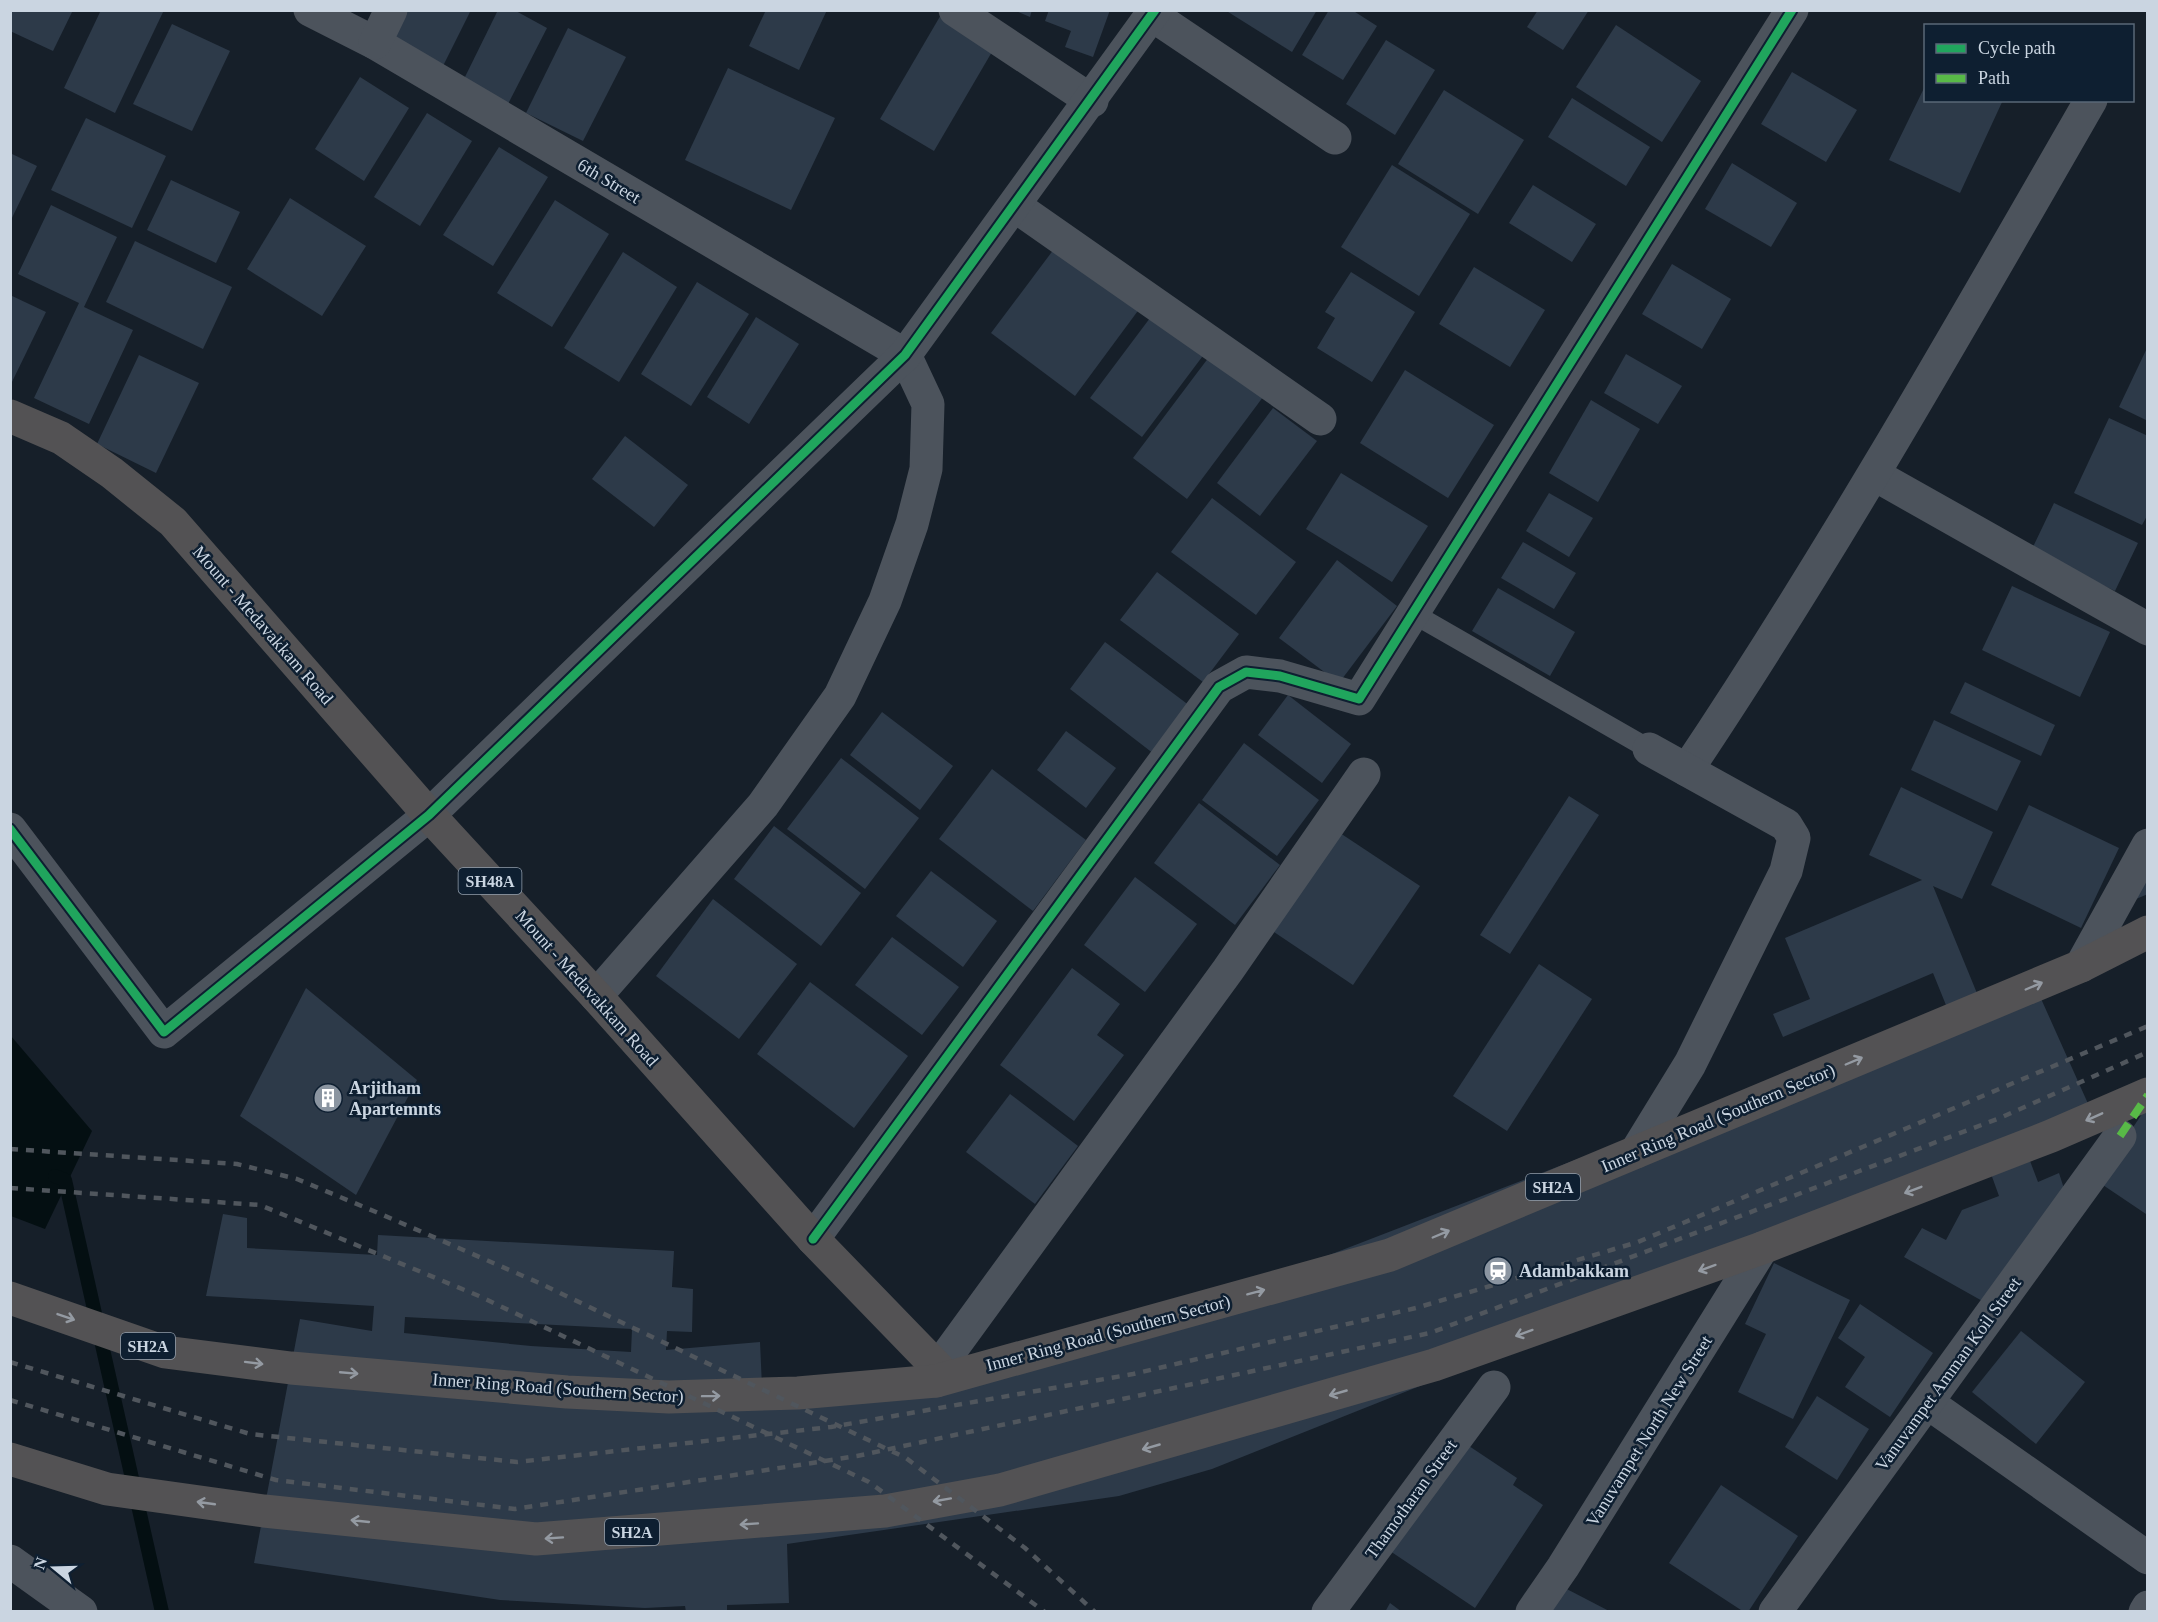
<svg xmlns="http://www.w3.org/2000/svg" width="2158" height="1622" font-family="Georgia,serif">
  <style>
    .water { fill: #040f12 }
    .lines { fill: none; stroke-linecap: round; stroke-linejoin: round }
    .stream { stroke: #040f12; stroke-width: 14 }
    .building { fill: #2d3a49; fill-rule: evenodd }
    .service { stroke: #4c535c; stroke-width: 20 }
    .minor { stroke: #4c535c; stroke-width: 33 }
    .primary { stroke: #535254; stroke-width: 33 }
    .rail { stroke: #50565d; stroke-width: 4.5; stroke-dasharray: 8 8; stroke-linecap: butt }
    .quiet { stroke: #58b947; stroke-width: 8; stroke-dasharray: 15 8; stroke-linecap: butt }
    .cycleway-casing { stroke: #0e1f31; stroke-width: 13 }
    .cycleway { stroke: #20a55d; stroke-width: 9 }
    .oneway { stroke: #949aa2 }
    .labels { text-anchor: middle; dominant-baseline: central; stroke-width: 5; stroke-linejoin: round; paint-order: stroke }
    .shield { fill: #0e1f31; stroke: #929eac; stroke-width: 1.5 }
    .shield-label { font-size: 16px; font-weight: bold; fill: #cad5e1 }
    .street-label { font-size: 18px; fill: #cad5e1; stroke: #0e1f31 }
    .poi-label { font-size: 18px; font-weight: bold; fill: #cad5e1; stroke: #0e1f31; text-anchor: start }
  </style>
  <rect width="100%" height="100%" fill="#161f29"/>
  <!-- water -->
  <path class="water" d="M 11,1036 L 92,1131 L 45,1229 L 11,1216 Z"/>
  <g class="lines">
    <!-- stream -->
    <path class="stream" d="M 55,1176 L 65,1180 L 162,1612"/>
  </g>
  <!-- building -->
  <g class="building">
    <path d="M 10,10 L 73,10 L 53,51 L 10,31 Z"/>
    <path d="M 101,10 L 164,10 L 115,113 L 64,88 Z"/>
    <path d="M 402,10 L 471,10 L 442,68 L 387,40 Z"/>
    <path d="M 498,10 L 514,10 L 547,28 L 508,104 L 463,81 Z"/>
    <path d="M 766,10 L 827,10 L 799,70 L 749,46 Z"/>
    <path d="M 1014,10 L 1032,10 L 1030,17 Z"/>
    <path d="M 1049,10 L 1110,10 L 1093,57 L 1065,47 L 1071,31 L 1045,21 Z"/>
    <path d="M 1225,10 L 1317,10 L 1292,52 Z"/>
    <path d="M 1329,10 L 1352,10 L 1377,26 L 1343,80 L 1302,55 Z"/>
    <path d="M 1538,10 L 1589,10 L 1563,50 L 1527,27 Z"/>
    <path d="M 942,13 L 996,45 L 934,151 L 880,119 Z"/>
    <path d="M 172,24 L 230,51 L 192,131 L 133,104 Z"/>
    <path d="M 1616,25 L 1701,81 L 1662,142 L 1576,87 Z"/>
    <path d="M 568,28 L 626,57 L 583,141 L 526,113 Z"/>
    <path d="M 1386,40 L 1435,70 L 1395,135 L 1346,104 Z"/>
    <path d="M 728,68 L 835,118 L 791,210 L 685,160 Z"/>
    <path d="M 1792,72 L 1857,110 L 1826,162 L 1761,124 Z"/>
    <path d="M 360,77 L 409,108 L 364,181 L 315,149 Z"/>
    <path d="M 1926,84 L 1926,100 L 2003,100 L 1960,193 L 1889,160 Z"/>
    <path d="M 1444,90 L 1524,140 L 1478,214 L 1398,164 Z"/>
    <path d="M 1572,98 L 1650,147 L 1626,186 L 1548,137 Z"/>
    <path d="M 427,113 L 472,141 L 420,226 L 374,197 Z"/>
    <path d="M 86,118 L 166,156 L 132,228 L 51,190 Z"/>
    <path d="M 499,147 L 548,177 L 493,266 L 443,235 Z"/>
    <path d="M 10,153 L 37,166 L 10,222 Z"/>
    <path d="M 1732,163 L 1797,203 L 1771,247 L 1705,209 Z"/>
    <path d="M 1392,165 L 1470,214 L 1419,296 L 1341,247 Z"/>
    <path d="M 171,180 L 240,212 L 216,263 L 147,230 Z"/>
    <path d="M 1533,185 L 1596,224 L 1572,262 L 1509,223 Z"/>
    <path d="M 290,198 L 366,246 L 322,316 L 247,269 Z"/>
    <path d="M 555,200 L 609,234 L 552,327 L 497,293 Z"/>
    <path d="M 51,205 L 117,237 L 84,307 L 133,330 L 89,424 L 34,398 L 79,303 L 18,274 Z"/>
    <path d="M 135,241 L 232,287 L 203,349 L 106,302 Z"/>
    <path d="M 1057,245 L 1140,308 L 1075,396 L 991,333 Z"/>
    <path d="M 623,252 L 677,287 L 619,382 L 564,348 Z"/>
    <path d="M 1672,264 L 1731,299 L 1702,349 L 1642,314 Z"/>
    <path d="M 1474,267 L 1545,310 L 1510,367 L 1439,324 Z"/>
    <path d="M 1351,272 L 1415,312 L 1372,382 L 1317,348 L 1335,318 L 1325,312 Z"/>
    <path d="M 697,282 L 749,314 L 691,406 L 641,374 Z"/>
    <path d="M 10,295 L 46,312 L 10,386 Z"/>
    <path d="M 1153,314 L 1205,353 L 1142,437 L 1090,398 Z"/>
    <path d="M 756,317 L 799,344 L 749,424 L 707,397 Z"/>
    <path d="M 2148,346 L 2148,421 L 2119,407 Z"/>
    <path d="M 1626,354 L 1682,386 L 1658,424 L 1604,393 Z"/>
    <path d="M 139,355 L 199,383 L 156,473 L 97,444 Z"/>
    <path d="M 1209,357 L 1263,397 L 1187,499 L 1133,458 Z"/>
    <path d="M 1405,370 L 1494,425 L 1448,498 L 1360,443 Z"/>
    <path d="M 1591,400 L 1640,429 L 1598,502 L 1549,473 Z"/>
    <path d="M 1273,408 L 1317,441 L 1260,516 L 1217,483 Z"/>
    <path d="M 2109,418 L 2148,436 L 2148,514 L 2142,525 L 2074,493 Z"/>
    <path d="M 625,436 L 688,485 L 654,527 L 592,479 Z"/>
    <path d="M 1341,473 L 1428,526 L 1392,582 L 1306,529 Z"/>
    <path d="M 1549,493 L 1593,518 L 1569,557 L 1526,531 Z"/>
    <path d="M 1212,498 L 1296,562 L 1256,615 L 1171,552 Z"/>
    <path d="M 2054,503 L 2138,543 L 2115,591 L 2031,551 Z"/>
    <path d="M 1523,542 L 1576,573 L 1554,609 L 1501,578 Z"/>
    <path d="M 1337,560 L 1397,606 L 1339,683 L 1279,638 Z"/>
    <path d="M 1157,572 L 1239,634 L 1203,682 L 1120,620 Z"/>
    <path d="M 2012,586 L 2110,632 L 2080,697 L 1982,650 Z"/>
    <path d="M 1498,588 L 1575,632 L 1550,676 L 1472,631 Z"/>
    <path d="M 1105,642 L 1190,706 L 1154,754 L 1070,689 Z"/>
    <path d="M 1965,682 L 2055,725 L 2041,756 L 1950,713 Z"/>
    <path d="M 1288,695 L 1351,744 L 1322,783 L 1258,735 Z"/>
    <path d="M 882,712 L 953,766 L 920,810 L 850,755 Z"/>
    <path d="M 1934,720 L 2021,761 L 1997,811 L 1911,770 Z"/>
    <path d="M 1066,731 L 1116,768 L 1086,808 L 1037,770 Z"/>
    <path d="M 1244,743 L 1319,800 L 1277,856 L 1202,800 Z"/>
    <path d="M 841,758 L 919,818 L 865,889 L 787,829 Z"/>
    <path d="M 992,769 L 1086,840 L 1033,911 L 939,839 Z"/>
    <path d="M 1901,787 L 1993,832 L 1962,899 L 1933,886 L 1981,1003 L 2034,983 L 2094,1117 L 2024,1145 L 2038,1182 L 2059,1173 L 2067,1198 L 1993,1307 L 1904,1257 L 1922,1228 L 1946,1240 L 1962,1210 L 1999,1196 L 1986,1160 L 1212,1469 L 1119,1496 L 787,1544 L 789,1603 L 727,1605 L 727,1612 L 686,1612 L 685,1606 L 645,1608 L 500,1600 L 254,1563 L 300,1319 L 372,1331 L 374,1306 L 206,1296 L 223,1214 L 247,1218 L 247,1248 L 377,1255 L 378,1235 L 674,1251 L 672,1287 L 693,1289 L 692,1332 L 667,1331 L 666,1350 L 760,1342 L 763,1409 L 1099,1344 L 1950,1015 L 1933,973 L 1783,1037 L 1773,1014 L 1810,999 L 1785,938 L 1922,880 L 1869,855 ZM 405,1317 L 632,1329 L 631,1352 L 531,1346 L 404,1333 Z"/>
    <path d="M 1569,796 L 1599,815 L 1510,954 L 1480,935 Z"/>
    <path d="M 1199,803 L 1280,865 L 1235,925 L 1154,863 Z"/>
    <path d="M 2029,805 L 2119,848 L 2081,928 L 1991,885 Z"/>
    <path d="M 774,826 L 861,893 L 821,946 L 734,879 Z"/>
    <path d="M 1340,833 L 1420,886 L 1353,985 L 1274,932 Z"/>
    <path d="M 931,871 L 997,921 L 963,967 L 896,916 Z"/>
    <path d="M 1135,877 L 1197,924 L 1145,992 L 1084,945 Z"/>
    <path d="M 2148,877 L 2148,894 L 2136,899 Z"/>
    <path d="M 713,899 L 797,964 L 739,1039 L 656,976 Z"/>
    <path d="M 892,937 L 959,987 L 922,1035 L 855,985 Z"/>
    <path d="M 1539,964 L 1592,999 L 1507,1131 L 1453,1096 Z"/>
    <path d="M 1072,968 L 1120,1004 L 1097,1035 L 1124,1055 L 1074,1121 L 1000,1065 Z"/>
    <path d="M 810,982 L 908,1056 L 854,1128 L 757,1054 Z"/>
    <path d="M 306,988 L 417,1080 L 356,1195 L 240,1116 Z"/>
    <path d="M 1010,1094 L 1078,1146 L 1035,1204 L 966,1152 Z"/>
    <path d="M 2148,1105 L 2148,1212 L 2146,1214 L 2097,1181 Z"/>
    <path d="M 1774,1263 L 1850,1300 L 1793,1419 L 1738,1392 L 1766,1334 L 1745,1324 Z"/>
    <path d="M 1860,1304 L 1933,1353 L 1890,1417 L 1845,1387 L 1865,1357 L 1838,1338 Z"/>
    <path d="M 2021,1331 L 2085,1382 L 2036,1444 L 1972,1392 Z"/>
    <path d="M 1817,1396 L 1869,1429 L 1837,1480 L 1785,1447 Z"/>
    <path d="M 1463,1442 L 1517,1478 L 1513,1485 L 1543,1505 L 1475,1608 L 1390,1551 Z"/>
    <path d="M 1721,1485 L 1798,1536 L 1748,1612 L 1744,1612 L 1669,1563 Z"/>
    <path d="M 1559,1585 L 1611,1612 L 1546,1612 Z"/>
    <path d="M 1390,1603 L 1402,1612 L 1385,1612 Z"/>
  </g>
  <g class="lines">
    <!-- service -->
    <path class="service" d="M 1414,614 L 1649,749"/>
    <!-- minor -->
    <g class="minor">
      <path d="M 310,10 L 375,43 L 905,355 L 928,404 L 926,469 L 912,524 L 885,601 L 840,696 L 763,805 L 596,996"/>
      <path d="M 955,10 L 1092,101"/>
      <path d="M 1152,15 L 1335,138"/>
      <path d="M 375,43 L 391,10"/>
      <path d="M 1015,206 L 1320,419"/>
      <path d="M 1875,475 L 2148,629"/>
      <path d="M 1687,770 C 1832,553 1961,326 2091,100"/>
      <path d="M 10,829 L 164,1032 L 429,815 L 905,355 L 1155,10"/>
      <path d="M 2081,966 L 2148,845"/>
      <path d="M 1636,1152 L 1690,1064 L 1786,871 L 1794,838 L 1786,825 L 1649,749"/>
      <path d="M 813,1239 L 1219,687 L 1246,672 L 1280,676 L 1359,699 L 1792,10"/>
      <path d="M 938,1368 L 1228,970 L 1364,774"/>
      <path d="M 1928,1403 L 2148,1558"/>
      <path d="M 10,1561 L 81,1612"/>
      <path d="M 1328,1612 L 1494,1387"/>
      <path d="M 1532,1612 L 1563,1567 L 1762,1248"/>
      <path d="M 1775,1612 L 2120,1136"/>
      <path d="M 2145,1612 L 2148,1607"/>
    </g>
    <!-- primary -->
    <g class="primary">
      <path d="M 10,416 L 61,438 L 112,473 L 173,522 L 429,815 L 596,996 L 813,1239 L 938,1368 L 936,1381"/>
      <path d="M 10,1298 L 165,1352 L 291,1368 L 567,1392 L 669,1397 L 798,1393 L 936,1381 L 1390,1255 L 2081,966 L 2148,932"/>
      <path d="M 10,1459 L 107,1489 L 264,1511 L 536,1539 L 885,1511 L 1000,1490 L 1434,1365 L 1762,1248 L 2051,1136 L 2148,1094"/>
    </g>
    <!-- rail -->
    <g class="rail">
      <path d="M 10,1149 L 237,1164 L 297,1179 L 376,1212 L 537,1282 L 906,1458 L 1025,1548 L 1095,1612"/>
      <path d="M 10,1188 L 260,1205 L 479,1296 L 869,1482 L 1045,1612"/>
      <path d="M 10,1362 L 250,1434 L 517,1462 L 831,1427 L 1133,1374 L 1416,1308 L 1638,1242 L 2148,1026"/>
      <path d="M 10,1400 L 276,1480 L 515,1509 L 857,1456 L 1430,1333 L 2000,1118 L 2148,1052"/>
    </g>
    <!-- quiet -->
    <path class="quiet" d="M 2120,1136 L 2148,1095"/>
    <!-- cycleway casing -->
    <g class="cycleway-casing">
      <g id="cycleway">
        <path d="M 10,829 L 164,1032 L 429,815 L 905,355 L 1155,10"/>
        <path d="M 813,1239 L 1219,687 L 1246,672 L 1280,676 L 1359,699 L 1792,10"/>
      </g>
    </g>
    <!-- cycleway -->
    <use href="#cycleway" class="cycleway"/>
  </g>
  <!-- one-way arrows -->
  <defs><path id="oneway-shaft" d="M-6 0H5M1.5-3L5.5 0L1.5 3" fill="none" stroke-width="1.6" stroke-linecap="round" stroke-linejoin="round" transform="scale(1.5)"/></defs>
  <g class="oneway">
    <use href="#oneway-shaft" transform="translate(2034 986) rotate(-23)"/>
    <use href="#oneway-shaft" transform="translate(1854 1061) rotate(-23)"/>
    <use href="#oneway-shaft" transform="translate(2094 1117) rotate(156)"/>
    <use href="#oneway-shaft" transform="translate(1913 1190) rotate(159)"/>
    <use href="#oneway-shaft" transform="translate(1441 1234) rotate(-23)"/>
    <use href="#oneway-shaft" transform="translate(1707 1268) rotate(160)"/>
    <use href="#oneway-shaft" transform="translate(1256 1292) rotate(-15)"/>
    <use href="#oneway-shaft" transform="translate(66 1317) rotate(19)"/>
    <use href="#oneway-shaft" transform="translate(1524 1333) rotate(160)"/>
    <use href="#oneway-shaft" transform="translate(254 1363) rotate(7)"/>
    <use href="#oneway-shaft" transform="translate(349 1373) rotate(5)"/>
    <use href="#oneway-shaft" transform="translate(1338 1393) rotate(164)"/>
    <use href="#oneway-shaft" transform="translate(711 1396) rotate(-1)"/>
    <use href="#oneway-shaft" transform="translate(1151 1447) rotate(164)"/>
    <use href="#oneway-shaft" transform="translate(942 1500) rotate(170)"/>
    <use href="#oneway-shaft" transform="translate(206 1503) rotate(-172)"/>
    <use href="#oneway-shaft" transform="translate(360 1521) rotate(-174)"/>
    <use href="#oneway-shaft" transform="translate(749 1524) rotate(176)"/>
    <use href="#oneway-shaft" transform="translate(554 1538) rotate(176)"/>
  </g>
  <!-- icons -->
  <defs>
    <g id="building-disc" transform="scale(1.5)"><circle r="9.5" fill="#8b95a1" stroke="#0e1f31"/><path d="M-4-6H4V6H1V3H-1V6H-4ZM-2.5-4.3h1.7v1.8h-1.7ZM.8-4.3h1.7v1.8H.8ZM-2.5-1h1.7V.8h-1.7ZM.8-1h1.7V.8H.8Z" fill="#fff"/></g>
    <g id="station-disc" transform="scale(1.5)"><circle r="9.5" fill="#8b95a1" stroke="#0e1f31"/><path d="M-3-6H3Q5-6 5-4V2Q5 4 3 4L4.5 6H3L1.5 4h-3L-3 6H-4.5L-3 4Q-5 4-5 2V-4Q-5-6-3-6ZM-3.5-4v3h7v-3ZM-3.5 1v1.5H-2V1ZM2 1v1.5H3.5V1Z" fill="#fff"/></g>
  </defs>
  <g fill-rule="evenodd">
    <use href="#building-disc" x="328" y="1098"/>
    <use href="#station-disc" x="1498" y="1271"/>
  </g>
  <g class="labels">
    <!-- shield labels -->
    <g class="shield">
      <rect x="458.5" y="868" width="63" height="26" rx="4.5"/>
      <rect x="1526" y="1174" width="54" height="26" rx="4.5"/>
      <rect x="121" y="1333" width="54" height="26" rx="4.5"/>
      <rect x="605" y="1519" width="54" height="26" rx="4.5"/>
    </g>
    <g class="shield-label">
      <text x="490" y="881">SH48A</text>
      <text x="1553" y="1187">SH2A</text>
      <text x="148" y="1346">SH2A</text>
      <text x="632" y="1532">SH2A</text>
    </g>
    <!-- street labels -->
    <g class="street-label">
      <text transform="translate(609 181) rotate(31)">6th Street</text>
      <text transform="translate(263 625) rotate(49)">Mount - Medavakkam Road</text>
      <text transform="translate(587 988) rotate(48)">Mount - Medavakkam Road</text>
      <text transform="translate(1718 1118) rotate(-23)">Inner Ring Road (Southern Sector)</text>
      <text transform="translate(1108 1333) rotate(-15)">Inner Ring Road (Southern Sector)</text>
      <text transform="translate(1948 1374) rotate(-54)">Vanuvampet Amman Koil Street</text>
      <text transform="translate(558 1388) rotate(4)">Inner Ring Road (Southern Sector)</text>
      <text transform="translate(1649 1431) rotate(-58)">Vanuvampet North New Street</text>
      <text transform="translate(1411 1499) rotate(-54)">Thamotharan Street</text>
    </g>
    <!-- poi labels -->
    <g class="poi-label">
      <text x="349" y="1088">Arjitham<tspan x="349" dy="21">Apartemnts</tspan></text>
      <text x="1519" y="1271">Adambakkam</text>
    </g>
  </g>
  <!-- border -->
  <rect width="2158" height="1622" fill="none" stroke="#cad5e1" stroke-width="24"/>
  <!-- legend -->
  <rect x="1924" y="24" width="210" height="78" fill="#0e1f31" stroke="#596877" stroke-width="1.5"/>
  <rect x="1936" y="44" width="30" height="9" fill="#20a55d" stroke="#596877" stroke-width="1.5"/>
  <text x="1978" y="54" font-size="18" fill="#cad5e1">Cycle path</text>
  <rect x="1936" y="74" width="30" height="9" fill="#58b947" stroke="#596877" stroke-width="1.5"/>
  <text x="1978" y="84" font-size="18" fill="#cad5e1">Path</text>
  <!-- north arrow -->
  <g transform="translate(54 1568) rotate(289)" stroke="#0e1f31" stroke-width="4.5" paint-order="stroke">
  <path d="M0-4.5L10 22L0 15L-10 22Z" fill="#cad5e1"/>
  <text y="-9" font-size="16" font-weight="bold" text-anchor="middle" fill="#cad5e1">N</text>
  </g>
</svg>
